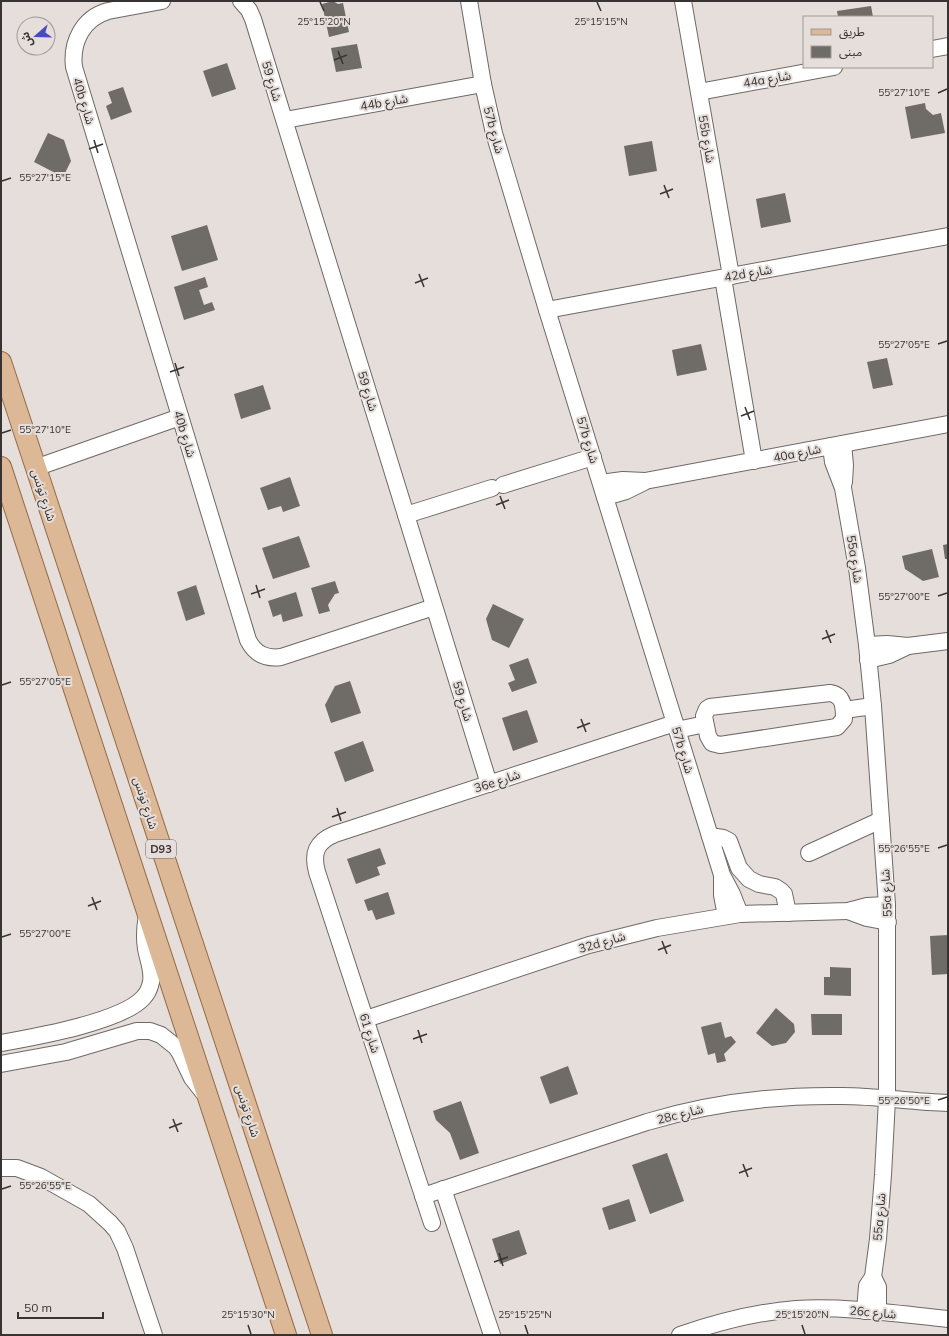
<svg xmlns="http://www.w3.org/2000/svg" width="949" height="1336" font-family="Mulish,'Noto Sans Arabic',sans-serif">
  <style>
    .building { fill: #6f6b66 }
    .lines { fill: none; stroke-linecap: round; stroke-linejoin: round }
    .minor-casing { stroke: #6f6966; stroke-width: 18 }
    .major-casing { stroke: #946a46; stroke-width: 22 }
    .minor { stroke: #fff; stroke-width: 16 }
    .major { stroke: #ddb896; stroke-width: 20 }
    .ticks { fill: none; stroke: #363332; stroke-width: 1.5 }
    .labels { text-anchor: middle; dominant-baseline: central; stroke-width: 4; stroke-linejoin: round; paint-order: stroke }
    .shield { fill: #e5deda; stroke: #6a6664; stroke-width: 1 }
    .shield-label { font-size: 11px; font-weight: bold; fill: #363332 }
    .street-label { font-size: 12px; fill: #363332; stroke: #e5deda }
    .ticks-label { font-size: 10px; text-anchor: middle; fill: #363332; stroke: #e5deda; stroke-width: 4; stroke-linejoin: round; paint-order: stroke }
  </style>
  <rect width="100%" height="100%" fill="#e5deda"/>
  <!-- building -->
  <g class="building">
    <path d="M 333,1 L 338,4 L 343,3 L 349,32 L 329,37 L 322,4 Z"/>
    <path d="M 871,6 L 873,17 L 838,17 L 837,11 Z"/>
    <path d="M 357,44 L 362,68 L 336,72 L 331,48 Z"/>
    <path d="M 227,63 L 236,89 L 212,97 L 203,71 Z"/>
    <path d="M 123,87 L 132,112 L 111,120 L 106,106 L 112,103 L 108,92 Z"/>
    <path d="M 925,103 L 926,109 L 933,115 L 941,113 L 945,133 L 911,139 L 905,107 Z"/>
    <path d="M 48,133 L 64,140 L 71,161 L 63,177 L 34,162 Z"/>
    <path d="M 652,141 L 657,171 L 629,176 L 624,146 Z"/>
    <path d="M 785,193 L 791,222 L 761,228 L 756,199 Z"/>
    <path d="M 207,225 L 218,260 L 182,271 L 171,236 Z"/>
    <path d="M 205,277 L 208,287 L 199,290 L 204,305 L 212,302 L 215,310 L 184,320 L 174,287 Z"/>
    <path d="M 701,344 L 707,370 L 677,376 L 672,350 Z"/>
    <path d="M 887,358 L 893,385 L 873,389 L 867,362 Z"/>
    <path d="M 263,385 L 271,409 L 241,419 L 234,394 Z"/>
    <path d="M 290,477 L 300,506 L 283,512 L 281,506 L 268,510 L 260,488 Z"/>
    <path d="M 299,536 L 310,567 L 273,579 L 262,548 Z"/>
    <path d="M 948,544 L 948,559 L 945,559 L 943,545 Z"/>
    <path d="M 932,549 L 939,577 L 923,581 L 905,569 L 902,556 Z"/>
    <path d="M 335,581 L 339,593 L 335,594 L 328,605 L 330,611 L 319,614 L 311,588 Z"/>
    <path d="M 196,585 L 205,614 L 186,621 L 177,592 Z"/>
    <path d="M 296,592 L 303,616 L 283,622 L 281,614 L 273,617 L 268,601 Z"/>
    <path d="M 493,604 L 524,619 L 509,648 L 492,640 L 486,619 Z"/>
    <path d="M 528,658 L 537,683 L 512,692 L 508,683 L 515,680 L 509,665 Z"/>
    <path d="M 350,681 L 361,713 L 331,723 L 325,705 L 335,686 Z"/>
    <path d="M 527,710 L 538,742 L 513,751 L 502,718 Z"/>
    <path d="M 363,741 L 374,771 L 345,782 L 334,752 Z"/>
    <path d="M 380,848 L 386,864 L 377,867 L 380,875 L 356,884 L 347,859 Z"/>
    <path d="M 388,892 L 395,914 L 376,920 L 372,910 L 368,911 L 364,900 Z"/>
    <path d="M 948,935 L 948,974 L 932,975 L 930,936 Z"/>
    <path d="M 830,967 L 851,968 L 851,996 L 824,995 L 824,977 L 830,977 Z"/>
    <path d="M 776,1008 L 794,1024 L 795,1032 L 786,1043 L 772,1046 L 756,1033 Z"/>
    <path d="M 811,1014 L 842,1014 L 842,1035 L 812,1035 Z"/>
    <path d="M 721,1022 L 725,1038 L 731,1036 L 736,1042 L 724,1054 L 726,1061 L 717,1063 L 715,1053 L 708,1055 L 701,1027 Z"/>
    <path d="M 568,1066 L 578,1094 L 550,1104 L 540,1077 Z"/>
    <path d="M 461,1101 L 479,1153 L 460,1160 L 450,1133 L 436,1120 L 433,1111 Z"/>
    <path d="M 667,1153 L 684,1201 L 650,1214 L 632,1165 Z"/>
    <path d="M 629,1199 L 636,1221 L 609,1230 L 602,1208 Z"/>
    <path d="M 519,1230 L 527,1254 L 500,1264 L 492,1239 Z"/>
  </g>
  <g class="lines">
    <!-- minor casing -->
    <g class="minor-casing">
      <g id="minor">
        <path d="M 162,1 L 108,11 C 83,18 71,42 74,67 L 248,640 C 255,654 266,659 281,657 L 434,607"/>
        <path d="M 241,1 L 249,10 L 253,19 L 489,784"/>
        <path d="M 469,1 L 483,84 L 494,133 L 547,310 L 722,875 L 732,894 L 740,914"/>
        <path d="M 683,1 L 731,276"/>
        <path d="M 932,49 L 948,46"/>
        <path d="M 699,92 L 834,67"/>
        <path d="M 285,120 L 483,84"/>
        <path d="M 723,278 L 754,461"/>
        <path d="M 547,310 L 948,236"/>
        <path d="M 843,444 L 845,465 L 844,482"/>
        <path d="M 831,446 L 833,462 L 843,488 L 857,568 L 867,645 L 873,706 L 887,905 L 887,1099 L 883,1175 L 878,1239 L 873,1277 L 867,1286 L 865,1311"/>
        <path d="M 35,468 L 180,417"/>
        <path d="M 601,483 L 623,480 L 645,481 L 948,424"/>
        <path d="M 503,485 L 593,457"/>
        <path d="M 605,497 L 626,491 L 644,482"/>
        <path d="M 406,515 L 492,488"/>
        <path d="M 867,645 L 887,644 L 908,646 L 948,641"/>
        <path d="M 868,660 L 889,655 L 908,646"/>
        <path d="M 830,693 C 844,695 844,708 844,719 L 837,727 L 720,745 L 712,743 L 708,736 L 704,716 L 707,709 L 710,707 Z"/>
        <path d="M 844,710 L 873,706"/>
        <path d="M 677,730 L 705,724"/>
        <path d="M 710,836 L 723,838 L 729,841 L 739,868 L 749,879 L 759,884 L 775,887 L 781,891 L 784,894 L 788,913"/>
        <path d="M 809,853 L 881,820"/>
        <path d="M 722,879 L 722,895 L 726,916"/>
        <path d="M 848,911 L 867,918 L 888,922"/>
        <path d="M 366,1019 L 589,945 L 657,928 L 740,914 L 848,911 L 867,906 L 887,905"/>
        <path d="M 1,1043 C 34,1037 121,1022 143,998 C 147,994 150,987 151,982 C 153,970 148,960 146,949 C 144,937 145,926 147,915"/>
        <path d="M 1,1064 L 66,1052 L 137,1031 L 150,1031 L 161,1035 L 176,1047 L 180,1053 L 192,1078 L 203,1092"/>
        <path d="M 1,1168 L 17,1168 L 41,1177 L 89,1204 L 110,1223 L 117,1231 L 125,1248 L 154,1335"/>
        <path d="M 443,1189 L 492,1335"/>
        <path d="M 423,1196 L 647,1122 C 710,1103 776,1095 842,1096 C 877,1096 912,1102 948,1103"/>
        <path d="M 432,1223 L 317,872 C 312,853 316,842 335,834 L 675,723"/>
        <path d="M 873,1277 L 878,1287 L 878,1312"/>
        <path d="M 680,1335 C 718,1322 756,1312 796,1309 C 846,1306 898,1314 948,1319"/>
      </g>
    </g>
    <!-- major casing -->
    <g class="major-casing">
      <g id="major">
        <path d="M 1,362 L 322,1335"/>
        <path d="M 1,467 L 286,1335"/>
      </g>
    </g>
    <!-- minor -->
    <use href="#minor" class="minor"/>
    <!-- major -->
    <use href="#major" class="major"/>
  </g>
  <!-- ticks -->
  <path class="ticks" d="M 320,2 L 324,11M 597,2 L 601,11M 338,51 L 343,64M 334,60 L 347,55M 938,93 L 947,89M 94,140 L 98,153M 89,149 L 103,144M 2,181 L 11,178M 664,185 L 669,198M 660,194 L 673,189M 419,274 L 424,287M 415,283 L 428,278M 938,344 L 947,341M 175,363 L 179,376M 170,372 L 184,367M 745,407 L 750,420M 741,416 L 754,411M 2,433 L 11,430M 500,496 L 505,509M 496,505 L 509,500M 256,585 L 260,598M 251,594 L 265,589M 938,596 L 947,593M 826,630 L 831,643M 822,639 L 835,634M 2,685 L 11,682M 581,719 L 586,732M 577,728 L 590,723M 337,808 L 341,821M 332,817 L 346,812M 938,848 L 947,845M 92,897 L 97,910M 88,906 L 101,901M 2,937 L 11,934M 662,941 L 667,954M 658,950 L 671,945M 418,1030 L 422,1043M 413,1039 L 427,1034M 938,1100 L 947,1097M 173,1119 L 178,1132M 169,1128 L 182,1123M 743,1164 L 748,1177M 739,1173 L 752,1168M 2,1189 L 11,1186M 499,1253 L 503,1266M 494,1262 L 508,1257M 248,1325 L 251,1334M 525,1325 L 528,1334M 802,1325 L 805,1334"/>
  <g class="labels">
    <!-- shield labels -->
    <rect class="shield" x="146" y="840" width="30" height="18" rx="3"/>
    <g class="shield-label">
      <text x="161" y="849">D93</text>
    </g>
    <!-- street labels -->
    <g class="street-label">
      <text transform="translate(767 79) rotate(-10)">44a شارع</text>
      <text transform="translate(272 81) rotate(73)">شارع 59</text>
      <text transform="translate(84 101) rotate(73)">40b شارع</text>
      <text transform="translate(384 102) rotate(-10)">44b شارع</text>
      <text transform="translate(494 130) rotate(75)">57b شارع</text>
      <text transform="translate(707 139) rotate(80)">55b شارع</text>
      <text transform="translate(748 273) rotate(-10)">42d شارع</text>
      <text transform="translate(368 391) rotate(73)">شارع 59</text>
      <text transform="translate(185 434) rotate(73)">40b شارع</text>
      <text transform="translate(588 440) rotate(73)">57b شارع</text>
      <text transform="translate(797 453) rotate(-11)">40a شارع</text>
      <text transform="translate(44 495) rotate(72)">شارع تونس</text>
      <text transform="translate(855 559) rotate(81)">55a شارع</text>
      <text transform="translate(463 701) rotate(73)">شارع 59</text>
      <text transform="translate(683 750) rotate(73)">57b شارع</text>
      <text transform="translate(497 781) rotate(-18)">36e شارع</text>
      <text transform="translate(146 803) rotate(72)">شارع تونس</text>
      <text transform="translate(886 893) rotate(-93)">55a شارع</text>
      <text transform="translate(602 942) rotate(-16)">32d شارع</text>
      <text transform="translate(370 1033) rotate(72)">شارع 61</text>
      <text transform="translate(248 1111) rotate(72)">شارع تونس</text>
      <text transform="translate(680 1114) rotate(-14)">28c شارع</text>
      <text transform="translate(879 1217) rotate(-85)">55a شارع</text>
      <text transform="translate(873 1312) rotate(5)">26c شارع</text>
    </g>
  </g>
  <g class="ticks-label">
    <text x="324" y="25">25°15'20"N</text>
    <text x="601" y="25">25°15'15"N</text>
    <text x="904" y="96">55°27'10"E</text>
    <text x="45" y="181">55°27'15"E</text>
    <text x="904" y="348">55°27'05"E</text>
    <text x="45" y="433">55°27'10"E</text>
    <text x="904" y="600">55°27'00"E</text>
    <text x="45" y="685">55°27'05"E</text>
    <text x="904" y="852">55°26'55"E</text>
    <text x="45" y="937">55°27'00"E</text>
    <text x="904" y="1104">55°26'50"E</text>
    <text x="45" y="1189">55°26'55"E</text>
    <text x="248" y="1318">25°15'30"N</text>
    <text x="525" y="1318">25°15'25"N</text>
    <text x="802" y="1318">25°15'20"N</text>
  </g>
  <!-- border -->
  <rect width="949" height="1336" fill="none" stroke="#363332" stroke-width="4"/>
  <!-- legend -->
  <rect x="803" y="16" width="130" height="52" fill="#e5deda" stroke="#9f9a97"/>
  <rect x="811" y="29" width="20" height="6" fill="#ddb896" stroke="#9f9a97"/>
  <text x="839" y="36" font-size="12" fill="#363332">طريق</text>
  <rect x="811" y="46" width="20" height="12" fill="#6f6b66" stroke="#9f9a97"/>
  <text x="839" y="56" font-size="12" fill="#363332">مبنى</text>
  <!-- north arrow -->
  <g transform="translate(36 36) rotate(250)"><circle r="19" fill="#e5deda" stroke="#9f9a97"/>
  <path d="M0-3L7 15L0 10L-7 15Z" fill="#494bc1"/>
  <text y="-6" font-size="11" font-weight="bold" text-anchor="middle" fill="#363332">ش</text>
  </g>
  <!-- scale -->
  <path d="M18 1312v6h85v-6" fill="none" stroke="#363332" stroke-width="2"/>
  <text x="24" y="1312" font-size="12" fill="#363332" stroke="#e5deda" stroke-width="3" paint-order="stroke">50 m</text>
</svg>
